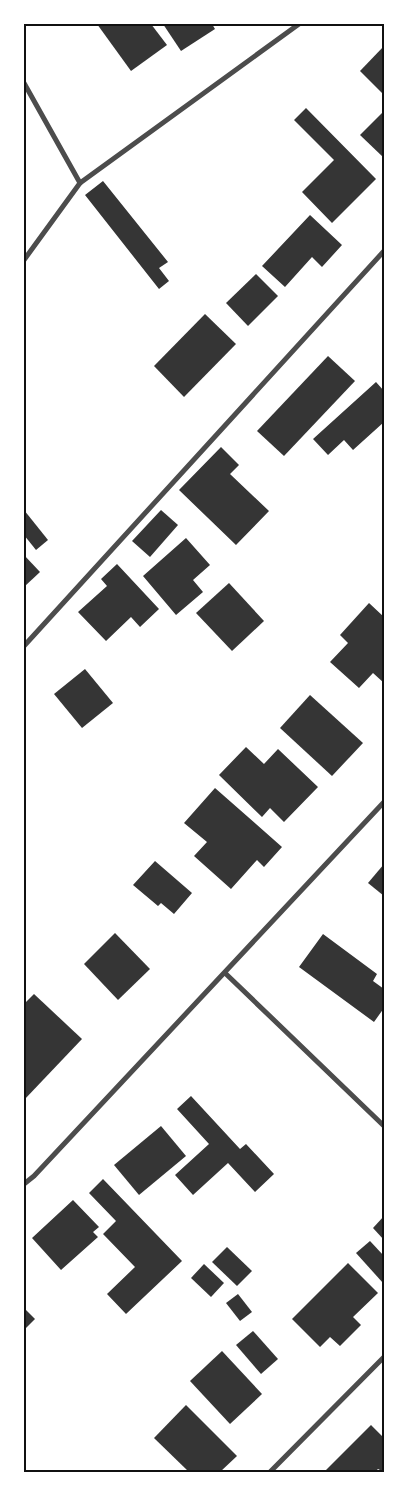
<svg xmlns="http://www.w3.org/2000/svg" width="408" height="1496" font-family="'Playfair Display',serif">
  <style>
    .building { fill: #353535 }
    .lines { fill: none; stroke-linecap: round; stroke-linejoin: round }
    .minor { stroke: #4c4c4c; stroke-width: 5 }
    .neatline { fill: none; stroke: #111; stroke-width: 2 }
  </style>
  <rect width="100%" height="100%" fill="#fff"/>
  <!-- building -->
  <g class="building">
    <path d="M 97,24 L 151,24 L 167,45 L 131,71 Z"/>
    <path d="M 163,24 L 212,24 L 215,29 L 181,51 Z"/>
    <path d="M 384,46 L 384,95 L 360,71 Z"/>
    <path d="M 306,108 L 376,179 L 332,223 L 302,192 L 334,160 L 294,120 Z"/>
    <path d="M 384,111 L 384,158 L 360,135 Z"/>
    <path d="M 103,181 L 168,262 L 159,268 L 169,281 L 159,289 L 85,195 Z"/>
    <path d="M 310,215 L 342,245 L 322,267 L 312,257 L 285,287 L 262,266 Z"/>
    <path d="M 256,274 L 278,296 L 248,326 L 226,303 Z"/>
    <path d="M 205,314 L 236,344 L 184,397 L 154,366 Z"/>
    <path d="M 328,356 L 355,381 L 284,456 L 257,431 Z"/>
    <path d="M 376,382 L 384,391 L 384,422 L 353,450 L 344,440 L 328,455 L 313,439 Z"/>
    <path d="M 221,447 L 239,465 L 230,474 L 269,511 L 236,545 L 179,490 Z"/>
    <path d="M 24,510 L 48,540 L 36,550 L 24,535 Z"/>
    <path d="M 161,510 L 178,525 L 150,557 L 132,541 Z"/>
    <path d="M 186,538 L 210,565 L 193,580 L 203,592 L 176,615 L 143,576 Z"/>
    <path d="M 24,555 L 40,572 L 24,587 Z"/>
    <path d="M 117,564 L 159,609 L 140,627 L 131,617 L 106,641 L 78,612 L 107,586 L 101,579 Z"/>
    <path d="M 229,583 L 264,621 L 232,651 L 196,613 Z"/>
    <path d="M 369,603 L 384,617 L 384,683 L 373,673 L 359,688 L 330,662 L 348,643 L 340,635 Z"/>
    <path d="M 85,669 L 113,703 L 82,728 L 54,694 Z"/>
    <path d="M 310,695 L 363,743 L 332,776 L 280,728 Z"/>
    <path d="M 246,747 L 264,764 L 278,749 L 318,787 L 284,822 L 270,808 L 262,817 L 219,775 Z"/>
    <path d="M 215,788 L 282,847 L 264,867 L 257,860 L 231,889 L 194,856 L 207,842 L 184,823 Z"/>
    <path d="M 155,861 L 192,893 L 174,914 L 161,903 L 158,906 L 133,885 Z"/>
    <path d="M 384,864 L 384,896 L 368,883 Z"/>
    <path d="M 115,933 L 150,969 L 118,1000 L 84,964 Z"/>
    <path d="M 323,934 L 377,974 L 373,981 L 384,989 L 384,1008 L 374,1022 L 299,967 Z"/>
    <path d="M 34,994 L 82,1039 L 24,1100 L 24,1004 Z"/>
    <path d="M 191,1096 L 240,1149 L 246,1144 L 274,1174 L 255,1192 L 228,1163 L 193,1195 L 175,1175 L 209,1144 L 177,1109 Z"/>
    <path d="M 161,1126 L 186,1156 L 139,1195 L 114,1165 Z"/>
    <path d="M 103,1179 L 182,1261 L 126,1314 L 107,1294 L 135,1267 L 103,1234 L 116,1221 L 89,1193 Z"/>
    <path d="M 73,1200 L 99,1227 L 93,1232 L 98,1237 L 61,1270 L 32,1238 Z"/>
    <path d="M 384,1216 L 384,1240 L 373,1228 Z"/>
    <path d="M 370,1241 L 384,1256 L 383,1283 L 356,1253 Z"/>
    <path d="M 227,1247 L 252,1271 L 237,1286 L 212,1262 Z"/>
    <path d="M 348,1263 L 378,1293 L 353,1317 L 361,1325 L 340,1346 L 330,1337 L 320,1347 L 292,1319 Z"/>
    <path d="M 204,1264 L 224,1283 L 211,1297 L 191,1278 Z"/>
    <path d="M 238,1294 L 252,1312 L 240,1321 L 226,1303 Z"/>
    <path d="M 24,1308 L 35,1319 L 24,1330 Z"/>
    <path d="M 253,1331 L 278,1359 L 261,1374 L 236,1345 Z"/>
    <path d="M 222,1351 L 262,1394 L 230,1424 L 190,1381 Z"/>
    <path d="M 186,1405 L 237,1456 L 220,1472 L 189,1472 L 154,1438 Z"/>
    <path d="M 371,1425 L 384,1438 L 384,1472 L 378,1469 L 375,1472 L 329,1472 L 326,1470 Z"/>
  </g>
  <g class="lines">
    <!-- minor -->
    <g class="minor">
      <path d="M 24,83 L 80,183"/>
      <path d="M 24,260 L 80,183 L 299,24"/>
      <path d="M 24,646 L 384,251"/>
      <path d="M 225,973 L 384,1126"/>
      <path d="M 24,1184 L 34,1176 L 384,802"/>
      <path d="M 270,1472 L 384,1357"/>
    </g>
  </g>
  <!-- border -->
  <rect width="408" height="1496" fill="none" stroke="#ffffff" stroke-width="50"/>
  <rect x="25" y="25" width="358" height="1446" class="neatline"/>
</svg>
